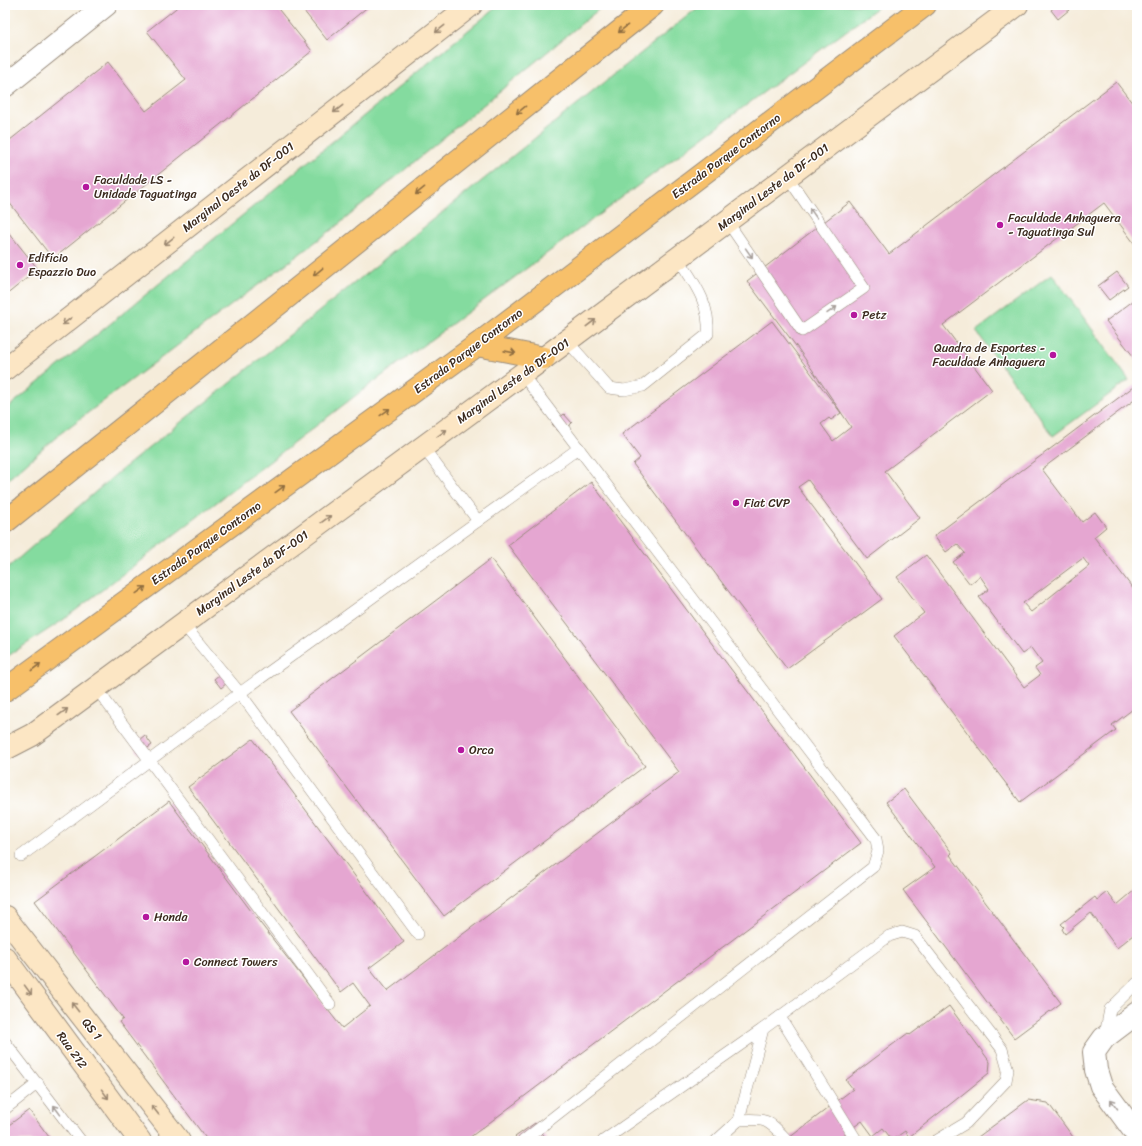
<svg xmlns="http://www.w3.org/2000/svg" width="1142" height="1146" font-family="Sriracha,sans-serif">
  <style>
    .green { fill: #84db9f; stroke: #60825e }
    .building { fill: #e5a6d1; fill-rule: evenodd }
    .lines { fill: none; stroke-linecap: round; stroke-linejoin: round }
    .service-casing { stroke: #988b7c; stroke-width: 12 }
    .minor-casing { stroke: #988b7c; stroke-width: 24 }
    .secondary-casing { stroke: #988b7c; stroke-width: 24 }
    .trunk-casing { stroke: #988b7c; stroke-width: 24 }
    .service { stroke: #fff; stroke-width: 11 }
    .minor { stroke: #fff; stroke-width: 22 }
    .secondary { stroke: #fce6c4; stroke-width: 22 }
    .trunk { stroke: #f7c06b; stroke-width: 22 }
    .oneway { stroke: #9c8871 }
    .oneway2 { stroke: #906e41 }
    .oneway3 { stroke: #a79f9a }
    .poi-dot { fill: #b5179e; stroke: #fff; stroke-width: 1.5 }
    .labels { text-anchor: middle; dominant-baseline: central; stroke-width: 3; stroke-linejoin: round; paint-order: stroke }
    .street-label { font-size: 12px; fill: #3b2a1e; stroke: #fff }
    .poi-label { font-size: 12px; fill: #3b2a1e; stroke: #fff; text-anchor: start }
  </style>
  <rect width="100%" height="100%" fill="#fff"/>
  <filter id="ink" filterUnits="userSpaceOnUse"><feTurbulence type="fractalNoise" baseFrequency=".025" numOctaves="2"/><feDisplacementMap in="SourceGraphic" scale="8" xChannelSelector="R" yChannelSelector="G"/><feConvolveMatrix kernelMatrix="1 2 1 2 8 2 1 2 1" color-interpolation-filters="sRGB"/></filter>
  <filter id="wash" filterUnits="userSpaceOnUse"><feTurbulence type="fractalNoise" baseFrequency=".012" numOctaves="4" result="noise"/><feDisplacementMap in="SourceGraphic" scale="16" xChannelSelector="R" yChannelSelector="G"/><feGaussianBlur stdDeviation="0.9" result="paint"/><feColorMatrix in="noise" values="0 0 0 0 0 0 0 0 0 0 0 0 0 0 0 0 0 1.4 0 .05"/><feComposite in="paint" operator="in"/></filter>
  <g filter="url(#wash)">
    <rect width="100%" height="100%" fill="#f5ecda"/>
    <!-- green -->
    <g class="green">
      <path d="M 499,5 L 604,5 L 338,225 L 61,433 L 5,482 L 5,410 Z"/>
      <path d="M 701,5 L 881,5 L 363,390 L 63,620 L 5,658 L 5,570 L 115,475 Z"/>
      <path d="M 1052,274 L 1129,380 L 1053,436 L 976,331 Z"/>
    </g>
    <g id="blocks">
      <!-- building -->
      <g class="building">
        <path d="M 180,5 L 275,5 L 312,51 L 53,259 L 5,197 L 5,144 L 108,62 L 146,111 L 186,80 L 147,31 Z"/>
        <path d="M 299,5 L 370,5 L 327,40 Z"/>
        <path d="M 1057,5 L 1065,5 L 1069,10 L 1058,19 L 1051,10 Z"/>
        <path d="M 1116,82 L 1137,109 L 1137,247 L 1104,203 L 943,325 L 992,390 L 885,471 L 920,518 L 867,559 L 808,480 L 798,487 L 882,599 L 787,669 L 633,464 L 640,458 L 622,434 L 772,321 L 841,413 L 831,420 L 829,418 L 821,424 L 833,441 L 851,427 L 799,350 L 747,281 L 850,202 L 889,254 Z"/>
        <path d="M 5,228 L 38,269 L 5,296 Z"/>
        <path d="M 1117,272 L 1128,286 L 1109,300 L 1098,286 Z"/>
        <path d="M 1137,298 L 1137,361 L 1106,321 Z"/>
        <path d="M 1137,384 L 1137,398 L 1042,469 L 1082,522 L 1095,512 L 1106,527 L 1094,537 L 1137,594 L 1137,706 L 1112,725 L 1116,730 L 1020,802 L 894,636 L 924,613 L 897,577 L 926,555 L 1024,687 L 1040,675 L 1035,668 L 1042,663 L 1031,648 L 1022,654 L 979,597 L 989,589 L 980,576 L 970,584 L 953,562 L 965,553 L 957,544 L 946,552 L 934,536 ZM 1083,558 L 1089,566 L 1031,612 L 1023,603 Z"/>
        <path d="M 564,414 L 572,423 L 560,433 L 552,424 Z"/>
        <path d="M 591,482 L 861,843 L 465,1141 L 208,1141 L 119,1022 L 123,1019 L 35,901 L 169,801 L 257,919 L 342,1028 L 370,1006 L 353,983 L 341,992 L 188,787 L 253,739 L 404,942 L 369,968 L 387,991 L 679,772 L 508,545 Z"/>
        <path d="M 491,559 L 645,766 L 444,916 L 289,711 Z"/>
        <path d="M 226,669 L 233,678 L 221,688 L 214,679 Z"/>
        <path d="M 145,735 L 152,745 L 139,754 L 133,745 Z"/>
        <path d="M 904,789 L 952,853 L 950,855 L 1061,1003 L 1014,1038 L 903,890 L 935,867 L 886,802 Z"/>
        <path d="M 1136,889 L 1137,940 L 1133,935 L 1117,948 L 1091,913 L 1065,934 L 1062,929 L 1064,927 L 1061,924 L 1095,897 L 1097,900 L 1107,892 L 1117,905 Z"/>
        <path d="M 949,1006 L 990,1062 L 989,1073 L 958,1098 L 909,1137 L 905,1131 L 892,1140 L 883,1128 L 873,1136 L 862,1121 L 835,1141 L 785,1141 L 853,1089 L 846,1080 L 908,1033 L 910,1035 Z"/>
        <path d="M 1028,1100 L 1048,1103 L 1076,1141 L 979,1141 L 978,1137 Z"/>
        <path d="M 29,1110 L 52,1141 L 5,1141 L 5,1128 Z"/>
        <path d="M 535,1123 L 548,1141 L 517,1141 L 515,1137 Z"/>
      </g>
    </g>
  </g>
  <g filter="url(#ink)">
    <use href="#blocks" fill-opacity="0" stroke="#988b7c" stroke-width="1"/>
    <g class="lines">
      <!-- service casing -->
      <g class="service-casing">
        <g id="service">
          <path d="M 727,221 L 802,331 L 864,288 L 787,176"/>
          <path d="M 567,341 L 609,388 L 624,390 L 643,386 L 708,334 C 710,302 694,283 678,258"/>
          <path d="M 522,374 L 876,839 L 878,851 L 873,867 L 523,1141"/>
          <path d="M 423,447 L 478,521"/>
          <path d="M 183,624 L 240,693 L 418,934"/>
          <path d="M 96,688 L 330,1004"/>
          <path d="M 21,856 L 240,693 L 579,448"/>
          <path d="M 780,1017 L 857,1141"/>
          <path d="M 1105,1035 L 1110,1009 L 1137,983"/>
          <path d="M 5,1042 L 81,1141"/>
          <path d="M 5,1109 L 38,1083"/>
          <path d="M 739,1120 C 768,1118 768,1120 788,1141"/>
          <path d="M 603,1141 L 763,1029"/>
          <path d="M 716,1141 L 739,1120 L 763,1029 L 889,936 L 902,932 L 915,936 L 1002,1049 L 1008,1070 L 1006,1081 L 966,1123 L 936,1141"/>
        </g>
      </g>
      <!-- minor casing -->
      <g class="minor-casing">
        <g id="minor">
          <path d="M 5,86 L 106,5"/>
          <path d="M 1137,1013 L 1104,1038 L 1094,1052 L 1096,1070 L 1101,1086 L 1137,1135"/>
        </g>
      </g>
      <!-- secondary casing -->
      <g class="secondary-casing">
        <g id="secondary">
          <path d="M 5,369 L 471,5"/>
          <path d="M 5,749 L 32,735 L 544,358 L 1017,5"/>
          <path d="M 5,917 L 179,1141"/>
          <path d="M 5,958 L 140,1141"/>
        </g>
      </g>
      <!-- trunk casing -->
      <g class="trunk-casing">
        <g id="trunk">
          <path d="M 477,345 L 544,358"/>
          <path d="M 5,522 L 653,5"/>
          <path d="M 5,690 L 477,345 L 925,5"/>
        </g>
      </g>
      <!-- service -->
      <use href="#service" class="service"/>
      <!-- minor -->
      <use href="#minor" class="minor"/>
      <!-- secondary -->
      <use href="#secondary" class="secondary"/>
      <!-- trunk -->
      <use href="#trunk" class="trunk"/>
    </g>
    <!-- one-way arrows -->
    <defs><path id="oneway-shaft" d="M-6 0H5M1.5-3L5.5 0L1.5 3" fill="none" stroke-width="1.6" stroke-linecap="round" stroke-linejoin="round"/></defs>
    <g class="oneway">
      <use href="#oneway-shaft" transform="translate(440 29) rotate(142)"/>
      <use href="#oneway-shaft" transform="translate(338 109) rotate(142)"/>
      <use href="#oneway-shaft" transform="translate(169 241) rotate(142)"/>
      <use href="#oneway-shaft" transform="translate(67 321) rotate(142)"/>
      <use href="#oneway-shaft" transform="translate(591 323) rotate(-37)"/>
      <use href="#oneway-shaft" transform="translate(442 433) rotate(-36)"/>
      <use href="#oneway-shaft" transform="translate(326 519) rotate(-36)"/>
      <use href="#oneway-shaft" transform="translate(63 712) rotate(-36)"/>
      <use href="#oneway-shaft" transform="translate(28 990) rotate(54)"/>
      <use href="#oneway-shaft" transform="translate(75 1007) rotate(-128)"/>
      <use href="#oneway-shaft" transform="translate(105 1094) rotate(54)"/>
      <use href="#oneway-shaft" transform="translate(155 1110) rotate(-128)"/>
    </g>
    <g class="oneway2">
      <use href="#oneway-shaft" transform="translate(623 29) rotate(141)"/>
      <use href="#oneway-shaft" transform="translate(521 110) rotate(141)"/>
      <use href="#oneway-shaft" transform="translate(420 191) rotate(141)"/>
      <use href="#oneway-shaft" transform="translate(318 272) rotate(141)"/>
      <use href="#oneway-shaft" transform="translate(510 352) rotate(11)"/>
      <use href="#oneway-shaft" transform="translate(385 412) rotate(-36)"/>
      <use href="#oneway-shaft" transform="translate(280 489) rotate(-36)"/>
      <use href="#oneway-shaft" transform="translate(141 590) rotate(-36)"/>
      <use href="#oneway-shaft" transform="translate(36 667) rotate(-37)"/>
    </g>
    <g class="oneway3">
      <use href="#oneway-shaft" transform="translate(813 213) rotate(-125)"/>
      <use href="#oneway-shaft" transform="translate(749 253) rotate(55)"/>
      <use href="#oneway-shaft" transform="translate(832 310) rotate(-35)"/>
      <use href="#oneway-shaft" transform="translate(1114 1104) rotate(-126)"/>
      <use href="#oneway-shaft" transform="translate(57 1110) rotate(-126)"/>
    </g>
  </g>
  <!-- markers -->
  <g class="poi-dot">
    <circle cx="86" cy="187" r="4"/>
    <circle cx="1000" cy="225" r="4"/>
    <circle cx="20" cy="265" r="4"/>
    <circle cx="854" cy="315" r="4"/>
    <circle cx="1053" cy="355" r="4"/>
    <circle cx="736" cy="503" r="4"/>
    <circle cx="461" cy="750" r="4"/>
    <circle cx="146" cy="917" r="4"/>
    <circle cx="186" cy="962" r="4"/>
  </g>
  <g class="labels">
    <!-- street labels -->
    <g class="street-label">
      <text transform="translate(726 156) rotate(-37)">Estrada Parque Contorno</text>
      <text transform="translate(238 187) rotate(-38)">Marginal Oeste da DF-001</text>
      <text transform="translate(773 187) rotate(-37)">Marginal Leste da DF-001</text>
      <text transform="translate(468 351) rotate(-37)">Estrada Parque Contorno</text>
      <text transform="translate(513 381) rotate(-36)">Marginal Leste da DF-001</text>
      <text transform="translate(206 543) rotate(-36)">Estrada Parque Contorno</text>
      <text transform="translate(252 573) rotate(-36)">Marginal Leste da DF-001</text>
      <text transform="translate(92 1029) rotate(52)">QS 1</text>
      <text transform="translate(72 1050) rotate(54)">Rua 212</text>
    </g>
    <!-- poi labels -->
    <g class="poi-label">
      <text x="94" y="180">Faculdade LS -<tspan x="94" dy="14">Unidade Taguatinga</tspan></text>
      <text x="1008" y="218">Faculdade Anhaguera<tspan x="1008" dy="14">- Taguatinga Sul</tspan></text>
      <text x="28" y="258">Edifício<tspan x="28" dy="14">Espazzio Duo</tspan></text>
      <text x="862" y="315">Petz</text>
      <text x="1045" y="348" text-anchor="end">Quadra de Esportes -<tspan x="1045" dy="14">Faculdade Anhaguera</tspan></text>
      <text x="744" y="503">Fiat CVP</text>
      <text x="469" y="750">Orca</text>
      <text x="154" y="917">Honda</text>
      <text x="194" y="962">Connect Towers</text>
    </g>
  </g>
  <!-- margin -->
  <rect width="1142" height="1146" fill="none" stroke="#fff" stroke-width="20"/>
</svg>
